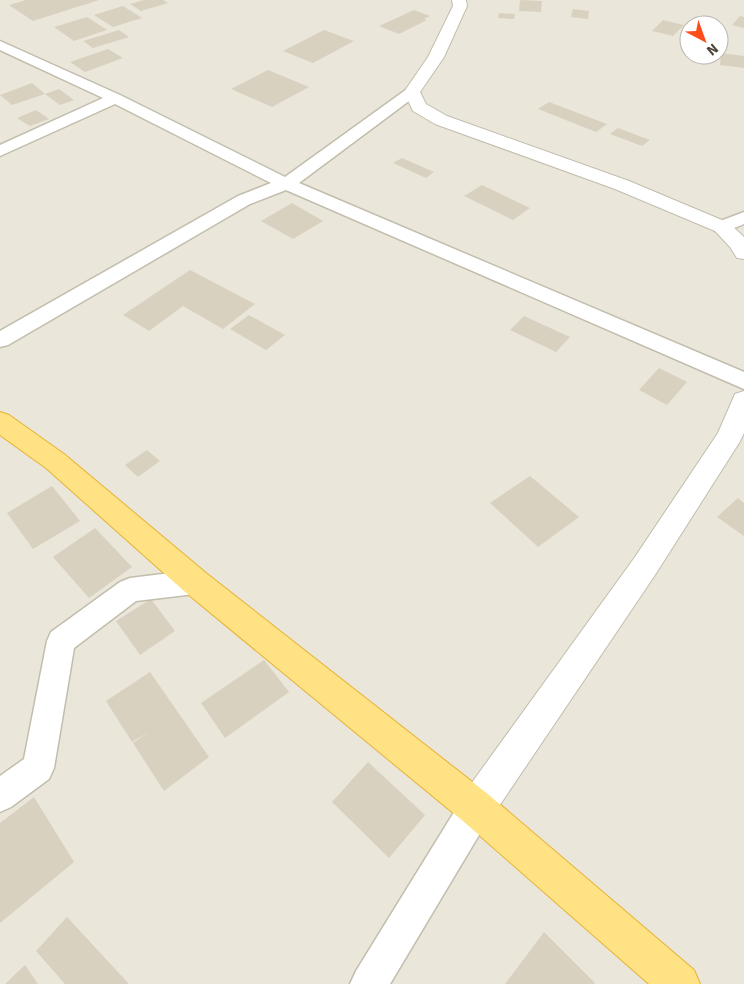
<svg xmlns="http://www.w3.org/2000/svg" width="744" height="984" font-family="Signika,sans-serif">
  <style>
    .residential { fill: #eae6d9; fill-rule: evenodd }
    .building { fill: #d9d1c0 }
    .lines { fill: none; stroke-linecap: round; stroke-linejoin: round }
    .minor-casing { stroke: #c2bdad; stroke-width: 3 }
    .tertiary-casing { stroke: #c2bdad; stroke-width: 2 }
    .trunk-casing { stroke: #e6b236; stroke-width: 2 }
    .minor { fill: #fff; fill-rule: evenodd }
    .tertiary { fill: #fff; fill-rule: evenodd }
    .trunk { fill: #ffe284; fill-rule: evenodd }
  </style>
  <rect width="100%" height="100%" fill="#f6f4eb"/>
  <!-- residential -->
  <path class="residential" d="M 0,0 L 744,0 L 744,984 L 0,984 ZM 689,25 L 719,25 L 719,55 L 689,55 Z"/>
  <!-- building -->
  <g class="building">
    <path d="M 26,0 L 99,0 L 33,21 L 9,5 Z"/>
    <path d="M 144,0 L 163,0 L 168,3 L 141,11 L 130,4 Z"/>
    <path d="M 520,0 L 542,1 L 541,12 L 519,11 Z"/>
    <path d="M 123,6 L 142,18 L 113,27 L 94,15 Z"/>
    <path d="M 573,9 L 589,11 L 588,19 L 571,17 Z"/>
    <path d="M 414,10 L 430,16 L 424,19 L 427,20 L 399,34 L 379,26 Z"/>
    <path d="M 499,13 L 515,14 L 514,19 L 498,18 Z"/>
    <path d="M 740,16 L 744,17 L 744,28 L 732,25 Z"/>
    <path d="M 87,17 L 107,30 L 74,41 L 54,27 Z"/>
    <path d="M 663,20 L 684,25 L 673,36 L 652,31 Z"/>
    <path d="M 119,30 L 129,37 L 93,48 L 83,41 Z"/>
    <path d="M 324,30 L 354,41 L 313,63 L 283,51 Z"/>
    <path d="M 108,49 L 123,58 L 85,72 L 70,62 Z"/>
    <path d="M 721,53 L 744,56 L 744,68 L 720,65 Z"/>
    <path d="M 268,70 L 309,87 L 272,107 L 231,89 Z"/>
    <path d="M 32,83 L 45,94 L 12,105 L 0,95 Z"/>
    <path d="M 59,89 L 74,100 L 60,105 L 45,94 Z"/>
    <path d="M 549,102 L 607,124 L 596,132 L 538,109 Z"/>
    <path d="M 36,110 L 49,119 L 30,126 L 17,118 Z"/>
    <path d="M 618,128 L 650,140 L 642,146 L 610,134 Z"/>
    <path d="M 402,158 L 434,172 L 426,178 L 393,163 Z"/>
    <path d="M 482,185 L 530,208 L 513,220 L 464,196 Z"/>
    <path d="M 292,203 L 323,221 L 293,239 L 261,221 Z"/>
    <path d="M 190,270 L 255,304 L 223,329 L 183,306 L 149,331 L 123,315 Z"/>
    <path d="M 249,315 L 285,335 L 266,350 L 230,329 Z"/>
    <path d="M 524,316 L 570,337 L 556,352 L 510,330 Z"/>
    <path d="M 659,368 L 687,382 L 667,405 L 639,390 Z"/>
    <path d="M 147,450 L 160,461 L 138,477 L 125,465 Z"/>
    <path d="M 530,476 L 579,517 L 538,547 L 490,503 Z"/>
    <path d="M 52,486 L 80,521 L 33,549 L 7,513 Z"/>
    <path d="M 738,498 L 744,503 L 744,536 L 717,517 Z"/>
    <path d="M 95,528 L 132,567 L 89,598 L 53,557 Z"/>
    <path d="M 151,599 L 175,631 L 140,655 L 116,621 Z"/>
    <path d="M 264,660 L 289,692 L 225,738 L 201,703 Z"/>
    <path d="M 150,672 L 209,757 L 164,791 L 133,743 L 149,732 L 132,742 L 106,701 Z"/>
    <path d="M 368,762 L 425,815 L 389,858 L 332,802 Z"/>
    <path d="M 34,797 L 74,862 L 0,923 L 0,823 Z"/>
    <path d="M 67,917 L 129,984 L 65,984 L 36,951 Z"/>
    <path d="M 544,932 L 595,983 L 594,984 L 505,984 Z"/>
    <path d="M 25,965 L 38,984 L 5,984 Z"/>
  </g>
  <g class="lines">
    <!-- minor casing -->
    <g class="minor-casing">
      <g id="minor">
        <path d="M 0,41 L 120,95 L 285,177 L 407,89 L 417,89 L 420,92 L 417,95 L 299,183 L 744,372 L 744,389 L 286,190 L 250,204 L 8,345 L 0,347 L 0,331 L 238,196 L 271,183 L 115,104 L 0,156 L 0,145 L 103,98 L 0,50 Z"/>
        <path d="M 744,212 L 744,224 L 722,233 L 715,231 L 713,227 L 715,223 Z"/>
        <path d="M 195,570 L 205,574 L 209,582 L 205,590 L 195,594 L 136,601 L 74,648 L 54,768 L 49,779 L 11,807 L 0,812 L 0,776 L 24,759 L 47,641 L 51,632 L 120,582 L 130,578 Z"/>
        <path d="M 476,792 L 488,796 L 492,808 L 488,820 L 390,984 L 350,984 L 356,971 L 464,796 Z"/>
      </g>
    </g>
    <!-- tertiary casing -->
    <g class="tertiary-casing">
      <g id="tertiary">
        <path d="M 452,0 L 466,0 L 467,6 L 444,57 L 420,92 L 426,104 L 447,116 L 629,181 L 729,223 L 744,237 L 744,259 L 737,258 L 730,247 L 715,231 L 615,189 L 435,124 L 413,111 L 404,92 L 428,57 L 453,6 Z"/>
        <path d="M 744,391 L 744,433 L 739,443 L 655,575 L 489,821 L 476,826 L 463,821 L 458,808 L 463,795 L 635,557 L 718,433 L 735,394 Z"/>
      </g>
    </g>
    <!-- trunk casing -->
    <g class="trunk-casing">
      <path id="trunk" d="M 0,412 L 9,415 L 64,454 L 206,573 L 489,795 L 694,970 L 700,984 L 649,984 L 463,821 L 184,591 L 46,468 L 0,435 Z"/>
    </g>
    <!-- minor -->
    <use href="#minor" class="minor"/>
    <!-- tertiary -->
    <use href="#tertiary" class="tertiary"/>
    <!-- trunk -->
    <use href="#trunk" class="trunk"/>
  </g>
  <!-- north arrow -->
  <g transform="translate(704 40) rotate(139)"><circle r="24" fill="#ffffff" stroke="#b7b5af"/>
  <path d="M0-4L9 19L0 12L-9 19Z" fill="#ff4d19"/>
  <text y="-8" font-size="14" font-weight="bold" text-anchor="middle" fill="#4b4538">N</text>
  </g>
</svg>
